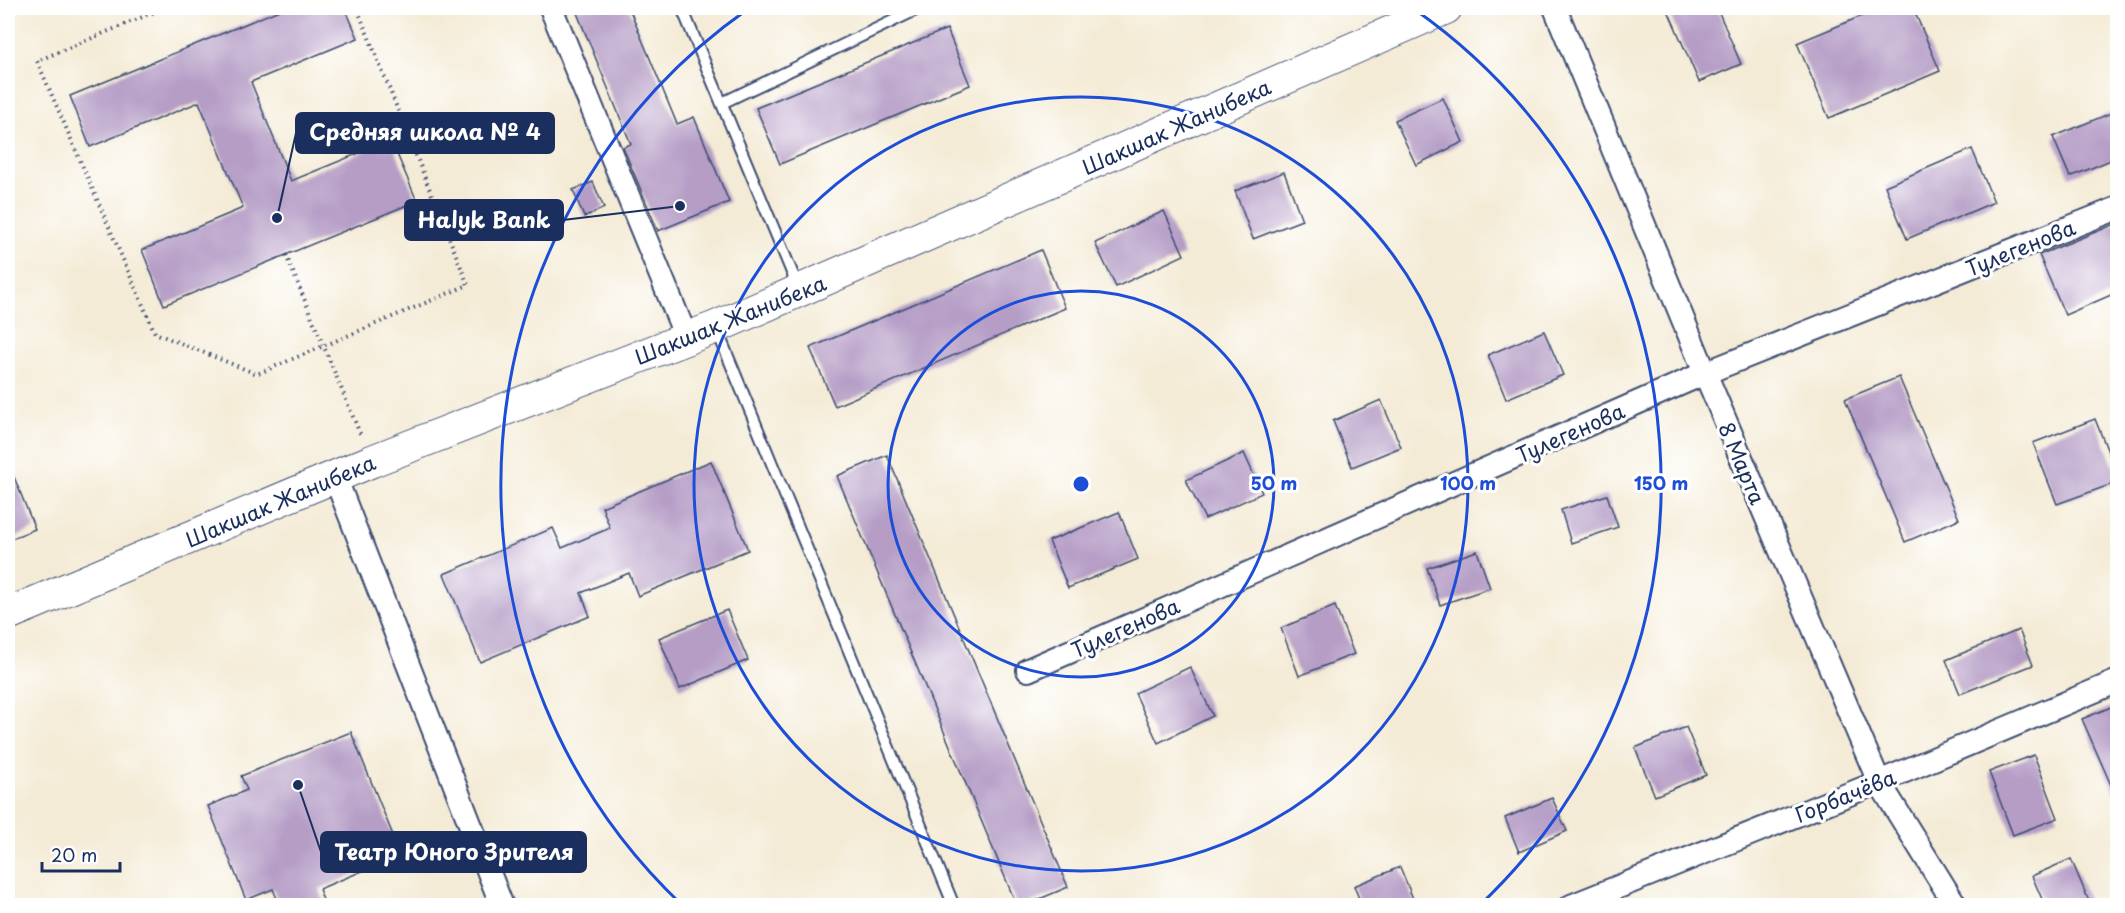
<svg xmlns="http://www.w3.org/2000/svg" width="2125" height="913" font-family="'Playpen Sans',sans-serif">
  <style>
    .building { fill: #b59dc6 }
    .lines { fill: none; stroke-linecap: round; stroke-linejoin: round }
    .service-casing { stroke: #3c4b70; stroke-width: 14 }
    .minor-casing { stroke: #3c4b70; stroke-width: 26 }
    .secondary-casing { stroke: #3c4b70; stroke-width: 34 }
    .path { stroke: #3c4b70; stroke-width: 4; stroke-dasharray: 1.5 4.5; stroke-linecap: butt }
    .service { stroke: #fff; stroke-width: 10 }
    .minor { stroke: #fff; stroke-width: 22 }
    .secondary { stroke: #fff; stroke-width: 32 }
    .ring { fill: none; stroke: #1d4ed8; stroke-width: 3 }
    .labels { text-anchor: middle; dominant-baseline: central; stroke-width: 6; stroke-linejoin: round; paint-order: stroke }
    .street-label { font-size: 21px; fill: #1b2f5e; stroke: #fff }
    .centre { fill: #1d4ed8; stroke: #fff; stroke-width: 3 }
    .ring-label { font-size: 18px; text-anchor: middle; font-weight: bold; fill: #1d4ed8; stroke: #fff; stroke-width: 6; stroke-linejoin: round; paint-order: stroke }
    .leader { fill: none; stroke: #1b2f5e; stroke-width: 2 }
    .callout-dot { fill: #1b2f5e; stroke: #fff; stroke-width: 2 }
    .callout { fill: #1b2f5e; stroke: #1b2f5e; stroke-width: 2 }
    .callout-label { font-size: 22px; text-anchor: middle; font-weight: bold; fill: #fff }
  </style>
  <rect width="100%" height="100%" fill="#fff"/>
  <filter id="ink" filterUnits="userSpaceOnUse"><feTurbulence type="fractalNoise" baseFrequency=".0167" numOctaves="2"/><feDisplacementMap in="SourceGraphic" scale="12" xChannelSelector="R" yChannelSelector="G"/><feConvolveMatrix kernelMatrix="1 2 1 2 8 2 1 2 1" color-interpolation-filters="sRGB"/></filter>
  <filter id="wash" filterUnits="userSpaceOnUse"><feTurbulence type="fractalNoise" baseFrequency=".008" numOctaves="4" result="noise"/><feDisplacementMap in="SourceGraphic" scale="24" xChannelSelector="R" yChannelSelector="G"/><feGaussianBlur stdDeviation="1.35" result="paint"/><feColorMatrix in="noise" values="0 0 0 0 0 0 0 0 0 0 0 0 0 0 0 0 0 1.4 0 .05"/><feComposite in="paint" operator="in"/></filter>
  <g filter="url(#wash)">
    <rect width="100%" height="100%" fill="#f4ebd6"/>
    <g id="blocks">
      <!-- building -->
      <g class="building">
        <path d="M 284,8 L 345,8 L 358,38 L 251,82 L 291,181 L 391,140 L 417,201 L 164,305 L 142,250 L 243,208 L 199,102 L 90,147 L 70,96 Z"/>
        <path d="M 575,8 L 629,8 L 677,124 L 694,117 L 729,202 L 658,231 L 623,147 L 631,144 Z"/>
        <path d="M 1667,8 L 1717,8 L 1741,64 L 1699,82 Z"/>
        <path d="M 1881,8 L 1913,8 L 1940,71 L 1829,118 L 1797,43 Z"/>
        <path d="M 947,29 L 970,85 L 780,164 L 756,108 Z"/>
        <path d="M 1443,98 L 1463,142 L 1416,165 L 1395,120 Z"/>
        <path d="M 2118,110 L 2118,157 L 2070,177 L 2053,137 Z"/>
        <path d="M 1972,149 L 1994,202 L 1907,239 L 1885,186 Z"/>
        <path d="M 1284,172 L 1302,220 L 1253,239 L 1235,191 Z"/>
        <path d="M 593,182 L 604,208 L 584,217 L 573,190 Z"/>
        <path d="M 1164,211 L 1184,255 L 1116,287 L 1095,243 Z"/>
        <path d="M 2118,223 L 2118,292 L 2065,315 L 2039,255 Z"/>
        <path d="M 1041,250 L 1065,308 L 835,406 L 810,348 Z"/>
        <path d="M 1544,331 L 1563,375 L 1506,399 L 1488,355 Z"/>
        <path d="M 1899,377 L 1959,519 L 1905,542 L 1845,399 Z"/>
        <path d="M 1381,400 L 1401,447 L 1352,467 L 1333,421 Z"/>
        <path d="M 2095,419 L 2118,477 L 2118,482 L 2057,504 L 2033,443 Z"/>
        <path d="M 1244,453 L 1262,493 L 1205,519 L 1186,480 Z"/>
        <path d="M 887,455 L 1068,887 L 1023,906 L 1017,906 L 837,476 Z"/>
        <path d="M 711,461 L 748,550 L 638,596 L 629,573 L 581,593 L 590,616 L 480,662 L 444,574 L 553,528 L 562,548 L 610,528 L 602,507 Z"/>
        <path d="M 8,462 L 35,529 L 8,540 Z"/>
        <path d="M 1607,495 L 1618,527 L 1571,543 L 1561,510 Z"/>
        <path d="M 1119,512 L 1138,559 L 1068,588 L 1049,541 Z"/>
        <path d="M 1477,551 L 1490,588 L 1440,605 L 1427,568 Z"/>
        <path d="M 1335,606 L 1354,654 L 1299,676 L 1281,628 Z"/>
        <path d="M 727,610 L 748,660 L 680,689 L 659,638 Z"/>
        <path d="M 2019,630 L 2033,665 L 1960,694 L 1946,660 Z"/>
        <path d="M 1190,667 L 1213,716 L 1158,743 L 1135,693 Z"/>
        <path d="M 2118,704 L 2118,801 L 2082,719 Z"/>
        <path d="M 1686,727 L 1706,775 L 1655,796 L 1635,748 Z"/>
        <path d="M 351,732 L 401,855 L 319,889 L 323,900 L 309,906 L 280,906 L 273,889 L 246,900 L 208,806 L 247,790 L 241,776 Z"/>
        <path d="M 2034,755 L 2058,818 L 2013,835 L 1989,772 Z"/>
        <path d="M 1552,798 L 1567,831 L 1519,852 L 1505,818 Z"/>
        <path d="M 2071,859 L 2091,906 L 2045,906 L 2032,876 Z"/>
        <path d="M 1400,867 L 1416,906 L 1362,906 L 1354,886 Z"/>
      </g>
    </g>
  </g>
  <g filter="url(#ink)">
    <use href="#blocks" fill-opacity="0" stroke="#3c4b70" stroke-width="1.5"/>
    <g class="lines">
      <!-- service casing -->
      <g class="service-casing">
        <g id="service">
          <path d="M 682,8 L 798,287"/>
          <path d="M 722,103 L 920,8"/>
          <path d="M 717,330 L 954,906"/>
        </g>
      </g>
      <!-- minor casing -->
      <g class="minor-casing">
        <g id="minor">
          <path d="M 551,8 L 686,337"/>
          <path d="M 1555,8 L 1705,373 L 1879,782 L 1956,906"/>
          <path d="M 335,477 L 502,906"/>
          <path d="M 1028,670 L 1705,373 L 2118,208"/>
          <path d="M 1571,906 L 1879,782 L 2118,681"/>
        </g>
      </g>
      <!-- secondary casing -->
      <g class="secondary-casing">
        <path id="secondary" d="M 8,614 L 372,461 L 716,327 L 1446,8"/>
      </g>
      <!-- path -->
      <g class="path">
        <path d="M 164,8 L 37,61 L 155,333 L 257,374 L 468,285 L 357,8"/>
        <path d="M 286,255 L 361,436"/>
      </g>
      <!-- service -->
      <use href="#service" class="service"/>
      <!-- minor -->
      <use href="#minor" class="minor"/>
      <!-- secondary -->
      <use href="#secondary" class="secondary"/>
    </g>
  </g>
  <!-- distance rings -->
  <g class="ring">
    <circle cx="1081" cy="484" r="193"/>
    <circle cx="1081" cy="484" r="387"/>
    <path d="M682 905A580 580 0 0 1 748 9M1414 9A580 580 0 0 1 1480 905"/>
  </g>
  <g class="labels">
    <!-- street labels -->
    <g class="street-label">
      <text transform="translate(1176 126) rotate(-24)">Шакшак Жанибека</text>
      <text transform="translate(2020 247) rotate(-22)">Тулегенова</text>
      <text transform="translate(730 319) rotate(-22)">Шакшак Жанибека</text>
      <text transform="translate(1570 432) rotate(-24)">Тулегенова</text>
      <text transform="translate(1743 463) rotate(67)">8 Марта</text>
      <text transform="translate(280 500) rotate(-23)">Шакшак Жанибека</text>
      <text transform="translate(1125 627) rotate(-24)">Тулегенова</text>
      <text transform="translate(1845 795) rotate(-22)">Горбачёва</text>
    </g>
  </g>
  <circle cx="1081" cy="484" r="9" class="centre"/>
  <g class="ring-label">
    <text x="1274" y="490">50 m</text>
    <text x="1468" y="490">100 m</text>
    <text x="1661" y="490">150 m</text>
  </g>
  <!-- callouts -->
  <path class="leader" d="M277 218L296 133M680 206L563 220M298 785L321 852"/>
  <g class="callout-dot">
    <circle cx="277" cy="218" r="6"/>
    <circle cx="680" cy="206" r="6"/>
    <circle cx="298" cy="785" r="6"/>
  </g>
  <g class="callout">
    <rect x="296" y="113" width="258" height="40" rx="6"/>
    <rect x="405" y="200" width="158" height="40" rx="6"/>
    <rect x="321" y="832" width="265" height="40" rx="6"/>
  </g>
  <g class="callout-label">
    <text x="425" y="140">Средняя школа № 4</text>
    <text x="484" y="228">Halyk Bank</text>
    <text x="454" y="860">Театр Юного Зрителя</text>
  </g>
  <!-- margin -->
  <rect width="2125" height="913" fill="none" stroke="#fff" stroke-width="30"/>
  <!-- scale -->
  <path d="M42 862v9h78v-9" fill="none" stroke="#1b2f5e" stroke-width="3"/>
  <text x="51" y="862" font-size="18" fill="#1b2f5e" stroke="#ffffff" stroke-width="4.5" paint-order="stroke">20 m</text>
</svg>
